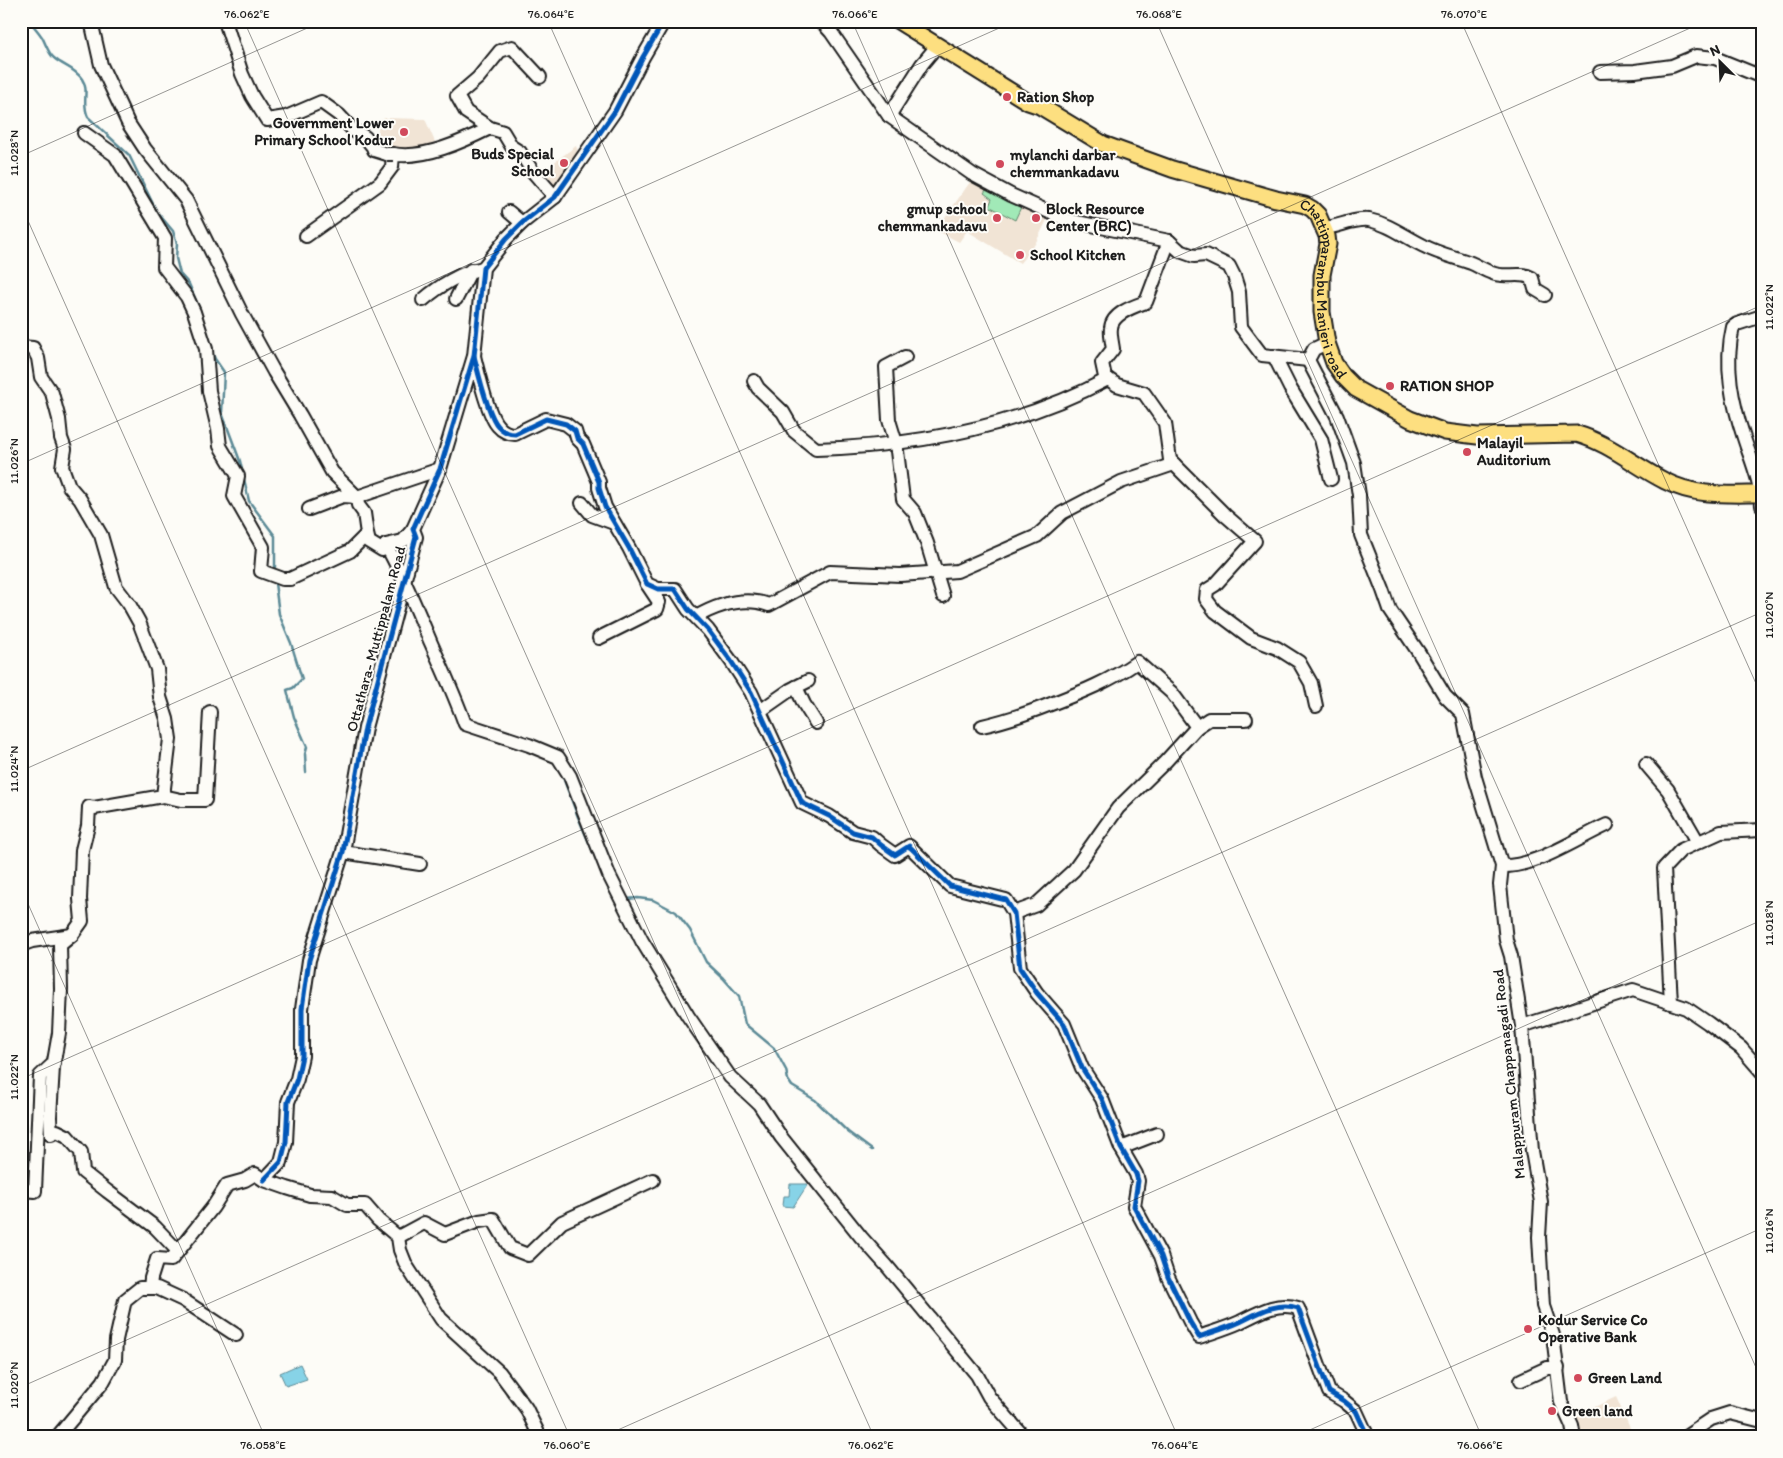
<svg xmlns="http://www.w3.org/2000/svg" width="1783" height="1458" font-family="Itim,sans-serif">
  <style>
    .built { fill: #f1e4d5 }
    .green { fill: #a1e9b7; stroke: #5e826a }
    .water { fill: #87d3e7; stroke: #5c8a96 }
    .lines { fill: none; stroke-linecap: round; stroke-linejoin: round }
    .stream { stroke: #5c8a96; stroke-width: 2.5 }
    .minor-casing { stroke: #1c1c1c; stroke-width: 16 }
    .major-casing { stroke: #1c1c1c; stroke-width: 19 }
    .minor { stroke: #fdfcf7; stroke-width: 12 }
    .major { stroke: #fddf80; stroke-width: 15 }
    .minor-bridge-casing { stroke: #1c1c1c; stroke-width: 16; stroke-linecap: butt }
    .minor-bridge { stroke: #fdfcf7; stroke-width: 12 }
    .cycleway-casing { stroke: #fdfcf7; stroke-width: 8 }
    .cycleway { stroke: #0057b8; stroke-width: 5 }
    .ticks { fill: none; stroke: #1c1c1c; stroke-width: 1; stroke-opacity: 0.45 }
    .poi-dot { fill: #d1495b; stroke: #fdfcf7; stroke-width: 2 }
    .labels { text-anchor: middle; dominant-baseline: central; stroke-width: 4; stroke-linejoin: round; paint-order: stroke }
    .poi-label { font-size: 15px; font-weight: bold; fill: #1c1c1c; stroke: #fdfcf7; text-anchor: start }
    .street-label { font-size: 15px; fill: #1c1c1c; stroke: #fdfcf7 }
    .neatline { fill: none; stroke: #1c1c1c; stroke-width: 2 }
    .ticks-label { font-size: 12px; text-anchor: middle; fill: #1c1c1c }
  </style>
  <rect width="100%" height="100%" fill="#fdfcf7"/>
  <filter id="ink" filterUnits="userSpaceOnUse"><feTurbulence type="fractalNoise" baseFrequency=".02" numOctaves="2"/><feDisplacementMap in="SourceGraphic" scale="10" xChannelSelector="R" yChannelSelector="G"/><feConvolveMatrix kernelMatrix="1 2 1 2 8 2 1 2 1" color-interpolation-filters="sRGB"/></filter>
  <g filter="url(#ink)">
    <!-- built -->
    <g class="built">
      <path d="M 385,118 L 425,119 L 435,142 L 422,147 L 393,151 L 376,149 L 379,121 Z"/>
      <path d="M 576,146 L 580,157 L 568,172 L 554,185 L 544,170 Z"/>
      <path d="M 973,178 L 1048,218 L 1035,244 L 1020,263 L 967,231 L 959,242 L 936,230 Z"/>
      <path d="M 1616,1397 L 1634,1437 L 1579,1437 L 1571,1418 Z"/>
    </g>
    <!-- green -->
    <path class="green" d="M 986,190 L 995,194 L 996,192 L 1022,205 L 1015,220 L 989,206 L 992,199 L 984,193 Z"/>
    <!-- water -->
    <g class="water">
      <path d="M 790,1184 L 808,1184 L 793,1207 L 783,1206 L 784,1196 L 789,1196 Z"/>
      <path d="M 300,1364 L 307,1379 L 286,1386 L 280,1373 Z"/>
    </g>
    <g class="lines">
      <!-- stream -->
      <g class="stream">
        <path d="M 30,21 C 34,27 39,32 42,37 C 46,44 48,53 54,58 C 63,66 75,68 82,79 C 90,91 81,102 88,117 L 129,155 L 157,212 L 173,231 L 177,244 L 176,258 L 180,274 L 189,284 L 200,310 L 200,313"/>
        <path d="M 212,352 L 215,359 L 224,372 L 222,413 L 240,461 L 249,501 L 275,536 L 275,567"/>
        <path d="M 275,583 L 279,614 L 291,643 L 302,679 L 293,688 L 287,690 L 294,717 L 307,747 L 305,754 L 306,772"/>
        <path d="M 561,772 L 578,817 L 609,889"/>
        <path d="M 626,899 L 638,898 L 653,900 L 676,912 L 690,930 L 706,962 L 723,978 L 739,996 L 745,1024 L 774,1048 L 786,1070 L 788,1080 L 792,1086 L 815,1100 L 848,1132 L 872,1150"/>
      </g>
      <!-- minor casing -->
      <g class="minor-casing">
        <g id="minor">
          <path d="M 91,21 L 101,65 L 128,123 L 145,149 L 186,200 L 242,314 L 274,372 L 300,415 L 332,472 L 357,497 L 343,496 L 309,509"/>
          <path d="M 225,21 L 242,74 L 252,96 L 267,120 L 286,117 L 321,102 L 339,115 L 354,131 L 365,137 L 373,147 L 374,150 L 387,154"/>
          <path d="M 821,21 L 831,32 L 889,116 L 972,174 L 1011,195 L 1067,220 L 1169,241"/>
          <path d="M 1600,72 L 1635,71 L 1672,66 L 1696,56 L 1715,58 L 1762,77"/>
          <path d="M 540,77 L 512,47 L 500,51 L 478,78 L 457,96 L 466,112 L 490,128 L 503,132 L 512,147 L 520,152 L 533,172 L 555,197"/>
          <path d="M 889,116 L 922,64 L 937,46"/>
          <path d="M 84,133 L 115,155 L 165,238 L 164,267 L 187,297 L 194,312 L 206,349 L 209,391 L 218,429 L 220,446 L 238,476 L 234,496 L 263,547 L 261,571 L 283,579 L 290,579 L 350,551 L 367,534 L 364,513 L 358,505 L 357,497 L 440,469"/>
          <path d="M 509,212 L 522,223"/>
          <path d="M 1324,228 C 1340,227 1353,218 1369,220 C 1389,224 1405,237 1424,246 C 1439,254 1455,257 1471,263 C 1478,266 1484,270 1492,273 C 1506,279 1519,271 1532,278 L 1535,289 L 1545,295"/>
          <path d="M 306,236 L 380,183 L 392,167 L 393,154 C 423,160 464,141 490,128"/>
          <path d="M 1169,241 L 1146,302 C 1135,306 1112,313 1111,328 C 1110,334 1112,342 1113,349 L 1102,363 L 1105,377 L 1117,385 L 1144,393 L 1165,423 L 1170,460 L 1225,515 L 1255,541 L 1215,585 L 1207,590 L 1206,599 L 1215,611 L 1251,638 L 1277,648 L 1299,662 L 1311,683 L 1316,706"/>
          <path d="M 1169,241 L 1180,251 L 1194,256 L 1206,255 L 1229,266 L 1234,276 L 1239,292 L 1241,327 L 1262,355 L 1308,360"/>
          <path d="M 456,299 L 471,270"/>
          <path d="M 423,300 C 439,286 462,272 483,268"/>
          <path d="M 1762,316 L 1737,324 L 1733,327 C 1724,365 1732,402 1744,438 C 1751,460 1761,482 1762,506"/>
          <path d="M 21,347 L 33,348 L 38,358 L 41,377 L 52,393 L 59,419 L 61,438 L 65,449 L 62,467 L 69,486 L 80,499 L 101,535 L 116,587 L 129,604 L 139,622 L 157,669 L 160,697 L 167,719 L 170,739 L 163,796 L 94,808 L 89,807 L 88,826 L 82,850 L 80,899 L 82,921 L 72,935 L 60,945 L 61,989 L 59,1033 L 53,1067 L 50,1117 L 51,1134 L 57,1131 L 67,1136 L 81,1152 L 83,1172 L 107,1191 L 155,1227 L 177,1250"/>
          <path d="M 474,356 C 478,372 488,416 498,426 C 502,431 509,434 515,434 L 546,419 L 566,424 L 575,431 L 577,438 L 583,444 L 599,482 L 599,488 L 605,507 L 629,548 L 647,584 L 658,589 L 675,589 L 688,609 L 708,630 L 731,661 L 751,692 L 802,803 L 829,816 L 853,832 L 872,837 L 881,845 L 895,855 L 909,846 L 950,886 L 1006,900 L 1014,913 L 1020,968 L 1037,993 L 1064,1024 L 1082,1068 L 1102,1099 L 1121,1148 L 1136,1174 L 1138,1181 L 1134,1206 L 1161,1256 L 1168,1277 L 1190,1322 L 1199,1337 C 1213,1332 1227,1328 1240,1322 C 1258,1313 1277,1301 1298,1308 L 1329,1392 L 1344,1401 L 1356,1411 L 1368,1437"/>
          <path d="M 1274,356 L 1290,388 L 1321,439 L 1331,479"/>
          <path d="M 905,357 L 886,367 L 889,420 L 896,443 L 903,499 L 915,513 L 927,543 L 943,596"/>
          <path d="M 1308,360 L 1337,416 L 1354,463 L 1359,495 L 1361,535 L 1383,590 L 1390,610 L 1419,653 L 1445,696 L 1463,714 L 1475,777 L 1502,866 L 1500,885 L 1506,940 L 1511,956 L 1522,1026 L 1532,1151 L 1541,1202 L 1539,1237 L 1543,1306 L 1553,1335 L 1561,1402 L 1572,1426 L 1574,1437"/>
          <path d="M 1308,360 L 1314,349 L 1327,343"/>
          <path d="M 754,381 L 758,388 L 783,412 L 794,431 L 816,449 C 916,446 1019,426 1108,379"/>
          <path d="M 582,503 L 592,515 L 614,523"/>
          <path d="M 367,534 L 369,542 L 382,550 L 386,545 L 403,541 L 413,529"/>
          <path d="M 386,545 C 404,577 417,610 431,643 C 443,670 455,696 465,724 L 529,745 L 558,757 L 570,776 L 609,875 L 642,941 L 688,1016 L 730,1077 L 759,1104 L 781,1137 L 861,1237 L 887,1266 L 977,1375 L 989,1397 L 1024,1437"/>
          <path d="M 696,617 C 719,604 744,596 769,605 L 830,572 L 900,575 L 957,571 L 1037,536 L 1062,513 L 1121,482 L 1174,464"/>
          <path d="M 599,638 L 657,609 L 659,602 L 647,584"/>
          <path d="M 796,687 L 804,704 L 816,723"/>
          <path d="M 760,711 L 790,690 L 808,681"/>
          <path d="M 982,726 C 1006,721 1028,713 1051,704 C 1082,692 1110,681 1137,662 L 1172,693 L 1197,727 L 1209,719 L 1246,719"/>
          <path d="M 1646,764 L 1668,790 L 1698,842"/>
          <path d="M 163,796 L 181,800 L 205,800 L 210,712"/>
          <path d="M 343,852 L 420,864"/>
          <path d="M 1502,866 C 1536,867 1576,839 1607,825"/>
          <path d="M 1014,913 L 1036,905 L 1074,870 L 1118,808 L 1165,762 L 1197,727"/>
          <path d="M 21,945 L 32,941 L 72,935"/>
          <path d="M 1671,1003 L 1664,868 L 1681,850 L 1721,832 L 1762,830"/>
          <path d="M 1522,1026 L 1633,990 L 1686,1008 L 1708,1023 L 1741,1048 L 1762,1072"/>
          <path d="M 1121,1148 L 1157,1134"/>
          <path d="M 264,1180 L 281,1162 L 286,1142 L 288,1102 L 297,1079 L 302,1056 L 302,1009 L 309,960 L 343,852 L 365,728 L 416,537 L 413,529 L 440,469 L 474,356 L 483,268 L 506,239 L 522,223 L 555,197 L 615,111 L 643,57 L 664,21"/>
          <path d="M 21,1190 L 35,1191 L 40,1076 L 54,1063"/>
          <path d="M 398,1237 L 424,1223 L 445,1234 L 479,1221 L 493,1219 L 510,1248 L 528,1255 L 562,1222 L 653,1180"/>
          <path d="M 150,1288 L 151,1278 L 157,1259 L 171,1260 L 213,1207 L 227,1185 L 245,1180 L 255,1174 L 264,1180 L 287,1188 L 310,1195 L 332,1196 L 347,1205 L 365,1205 L 378,1220 L 398,1237 L 400,1250 L 406,1265 L 441,1319 L 500,1373 L 526,1408 L 540,1437"/>
          <path d="M 1521,1380 L 1547,1368 L 1558,1368"/>
          <path d="M 57,1437 L 103,1382 L 115,1360 L 116,1340 L 125,1300 L 140,1288 L 157,1288 L 183,1300 L 236,1335"/>
          <path d="M 1684,1437 L 1711,1419 L 1730,1413 L 1762,1421"/>
        </g>
      </g>
      <!-- major casing -->
      <g class="major-casing">
        <g id="major">
          <path id="s1" d="M 898,21 L 1028,102 L 1040,106 L 1103,144 L 1172,169 L 1276,199 L 1305,205 L 1312,209 L 1318,215 L 1327,236 L 1328,244 L 1322,275 L 1322,312 L 1327,343 L 1334,363 L 1343,376 L 1356,389 L 1410,419 L 1445,432 L 1477,436 L 1577,434 C 1609,443 1635,466 1665,481 C 1696,497 1728,494 1762,494"/>
        </g>
      </g>
      <!-- minor -->
      <use href="#minor" class="minor"/>
      <!-- major -->
      <use href="#major" class="major"/>
      <!-- minor-bridge casing -->
      <g class="minor-bridge-casing">
        <path id="minor-bridge" d="M 387,154 L 394,154"/>
      </g>
      <!-- minor-bridge -->
      <use href="#minor-bridge" class="minor-bridge"/>
      <!-- cycleway casing -->
      <g class="cycleway-casing">
        <g id="cycleway">
          <path d="M 474,356 C 478,372 488,416 498,426 C 502,431 509,434 515,434 L 546,419 L 566,424 L 575,431 L 577,438 L 583,444 L 599,482 L 599,488 L 605,507 L 629,548 L 647,584 L 658,589 L 675,589 L 688,609 L 708,630 L 731,661 L 751,692 L 802,803 L 829,816 L 853,832 L 872,837 L 881,845 L 895,855 L 909,846 L 950,886 L 1006,900 L 1014,913 L 1020,968 L 1037,993 L 1064,1024 L 1082,1068 L 1102,1099 L 1121,1148 L 1136,1174 L 1138,1181 L 1134,1206 L 1161,1256 L 1168,1277 L 1190,1322 L 1199,1337 C 1213,1332 1227,1328 1240,1322 C 1258,1313 1277,1301 1298,1308 L 1329,1392 L 1344,1401 L 1356,1411 L 1368,1437"/>
          <path d="M 264,1180 L 281,1162 L 286,1142 L 288,1102 L 297,1079 L 302,1056 L 302,1009 L 309,960 L 343,852 L 365,728 L 416,537 L 413,529 L 440,469 L 474,356 L 483,268 L 506,239 L 522,223 L 555,197 L 615,111 L 643,57 L 664,21"/>
        </g>
      </g>
      <!-- cycleway -->
      <use href="#cycleway" class="cycleway"/>
    </g>
  </g>
  <!-- ticks -->
  <path class="ticks" d="M 244,21 L 874,1437M 548,21 L 1178,1437M 852,21 L 1482,1437M 1156,21 L 1762,1381M 1461,21 L 1762,697M 21,156 L 323,21M 21,205 L 570,1437M 21,464 L 1015,21M 21,771 L 1706,21M 21,888 L 265,1437M 21,1079 L 1762,305M 21,1387 L 1762,612M 602,1437 L 1762,920M 1294,1437 L 1762,1228"/>
  <!-- markers -->
  <g class="poi-dot">
    <circle cx="1007" cy="97" r="5"/>
    <circle cx="404" cy="132" r="5"/>
    <circle cx="564" cy="163" r="5"/>
    <circle cx="1000" cy="164" r="5"/>
    <circle cx="997" cy="218" r="5"/>
    <circle cx="1036" cy="218" r="5"/>
    <circle cx="1020" cy="255" r="5"/>
    <circle cx="1390" cy="386" r="5"/>
    <circle cx="1467" cy="452" r="5"/>
    <circle cx="1528" cy="1329" r="5"/>
    <circle cx="1578" cy="1378" r="5"/>
    <circle cx="1552" cy="1411" r="5"/>
  </g>
  <g class="labels">
    <!-- poi labels -->
    <g class="poi-label">
      <text x="1017" y="97">Ration Shop</text>
      <text x="394" y="123" text-anchor="end">Government Lower<tspan x="394" dy="17">Primary School Kodur</tspan></text>
      <text x="554" y="154" text-anchor="end">Buds Special<tspan x="554" dy="17">School</tspan></text>
      <text x="1010" y="155">mylanchi darbar<tspan x="1010" dy="17">chemmankadavu</tspan></text>
      <text x="987" y="209" text-anchor="end">gmup school<tspan x="987" dy="17">chemmankadavu</tspan></text>
      <text x="1046" y="209">Block Resource<tspan x="1046" dy="17">Center (BRC)</tspan></text>
      <text x="1030" y="255">School Kitchen</text>
      <text x="1400" y="386">RATION SHOP</text>
      <text x="1477" y="443">Malayil<tspan x="1477" dy="17">Auditorium</tspan></text>
      <text x="1538" y="1320">Kodur Service Co<tspan x="1538" dy="17">Operative Bank</tspan></text>
      <text x="1588" y="1378">Green Land</text>
      <text x="1562" y="1411">Green land</text>
    </g>
    <!-- street labels -->
    <g class="street-label">
      <text stroke="none"><textPath href="#s1" startOffset="541">Chattipparambu Manjeri road</textPath></text>
      <text transform="translate(376 639) rotate(-75)">Ottathara- Muttippalam Road</text>
      <text transform="translate(1509 1074) rotate(-96)">Malappuram Chappanagadi Road</text>
    </g>
  </g>
  <!-- margin -->
  <rect width="1783" height="1458" fill="none" stroke="#fdfcf7" stroke-width="55"/>
  <!-- north arrow -->
  <g transform="translate(1720 62) rotate(336)" stroke="#fdfcf7" stroke-width="4" paint-order="stroke">
  <path d="M0-4L9 19L0 12L-9 19Z" fill="#1c1c1c"/>
  <text y="-8" font-size="14" font-weight="bold" text-anchor="middle" fill="#1c1c1c">N</text>
  </g>
  <rect x="28" y="28" width="1728" height="1402" class="neatline"/>
  <g class="ticks-label">
    <text x="247" y="18">76.062°E</text>
    <text x="551" y="18">76.064°E</text>
    <text x="855" y="18">76.066°E</text>
    <text x="1159" y="18">76.068°E</text>
    <text x="1464" y="18">76.070°E</text>
    <text transform="translate(14 153) rotate(-90)" y="4">11.028°N</text>
    <text transform="translate(1769 307) rotate(-90)" y="4">11.022°N</text>
    <text transform="translate(14 461) rotate(-90)" y="4">11.026°N</text>
    <text transform="translate(1769 615) rotate(-90)" y="4">11.020°N</text>
    <text transform="translate(14 769) rotate(-90)" y="4">11.024°N</text>
    <text transform="translate(1769 923) rotate(-90)" y="4">11.018°N</text>
    <text transform="translate(14 1077) rotate(-90)" y="4">11.022°N</text>
    <text transform="translate(1769 1231) rotate(-90)" y="4">11.016°N</text>
    <text transform="translate(14 1385) rotate(-90)" y="4">11.020°N</text>
    <text x="263" y="1449">76.058°E</text>
    <text x="567" y="1449">76.060°E</text>
    <text x="871" y="1449">76.062°E</text>
    <text x="1175" y="1449">76.064°E</text>
    <text x="1480" y="1449">76.066°E</text>
  </g>
</svg>
